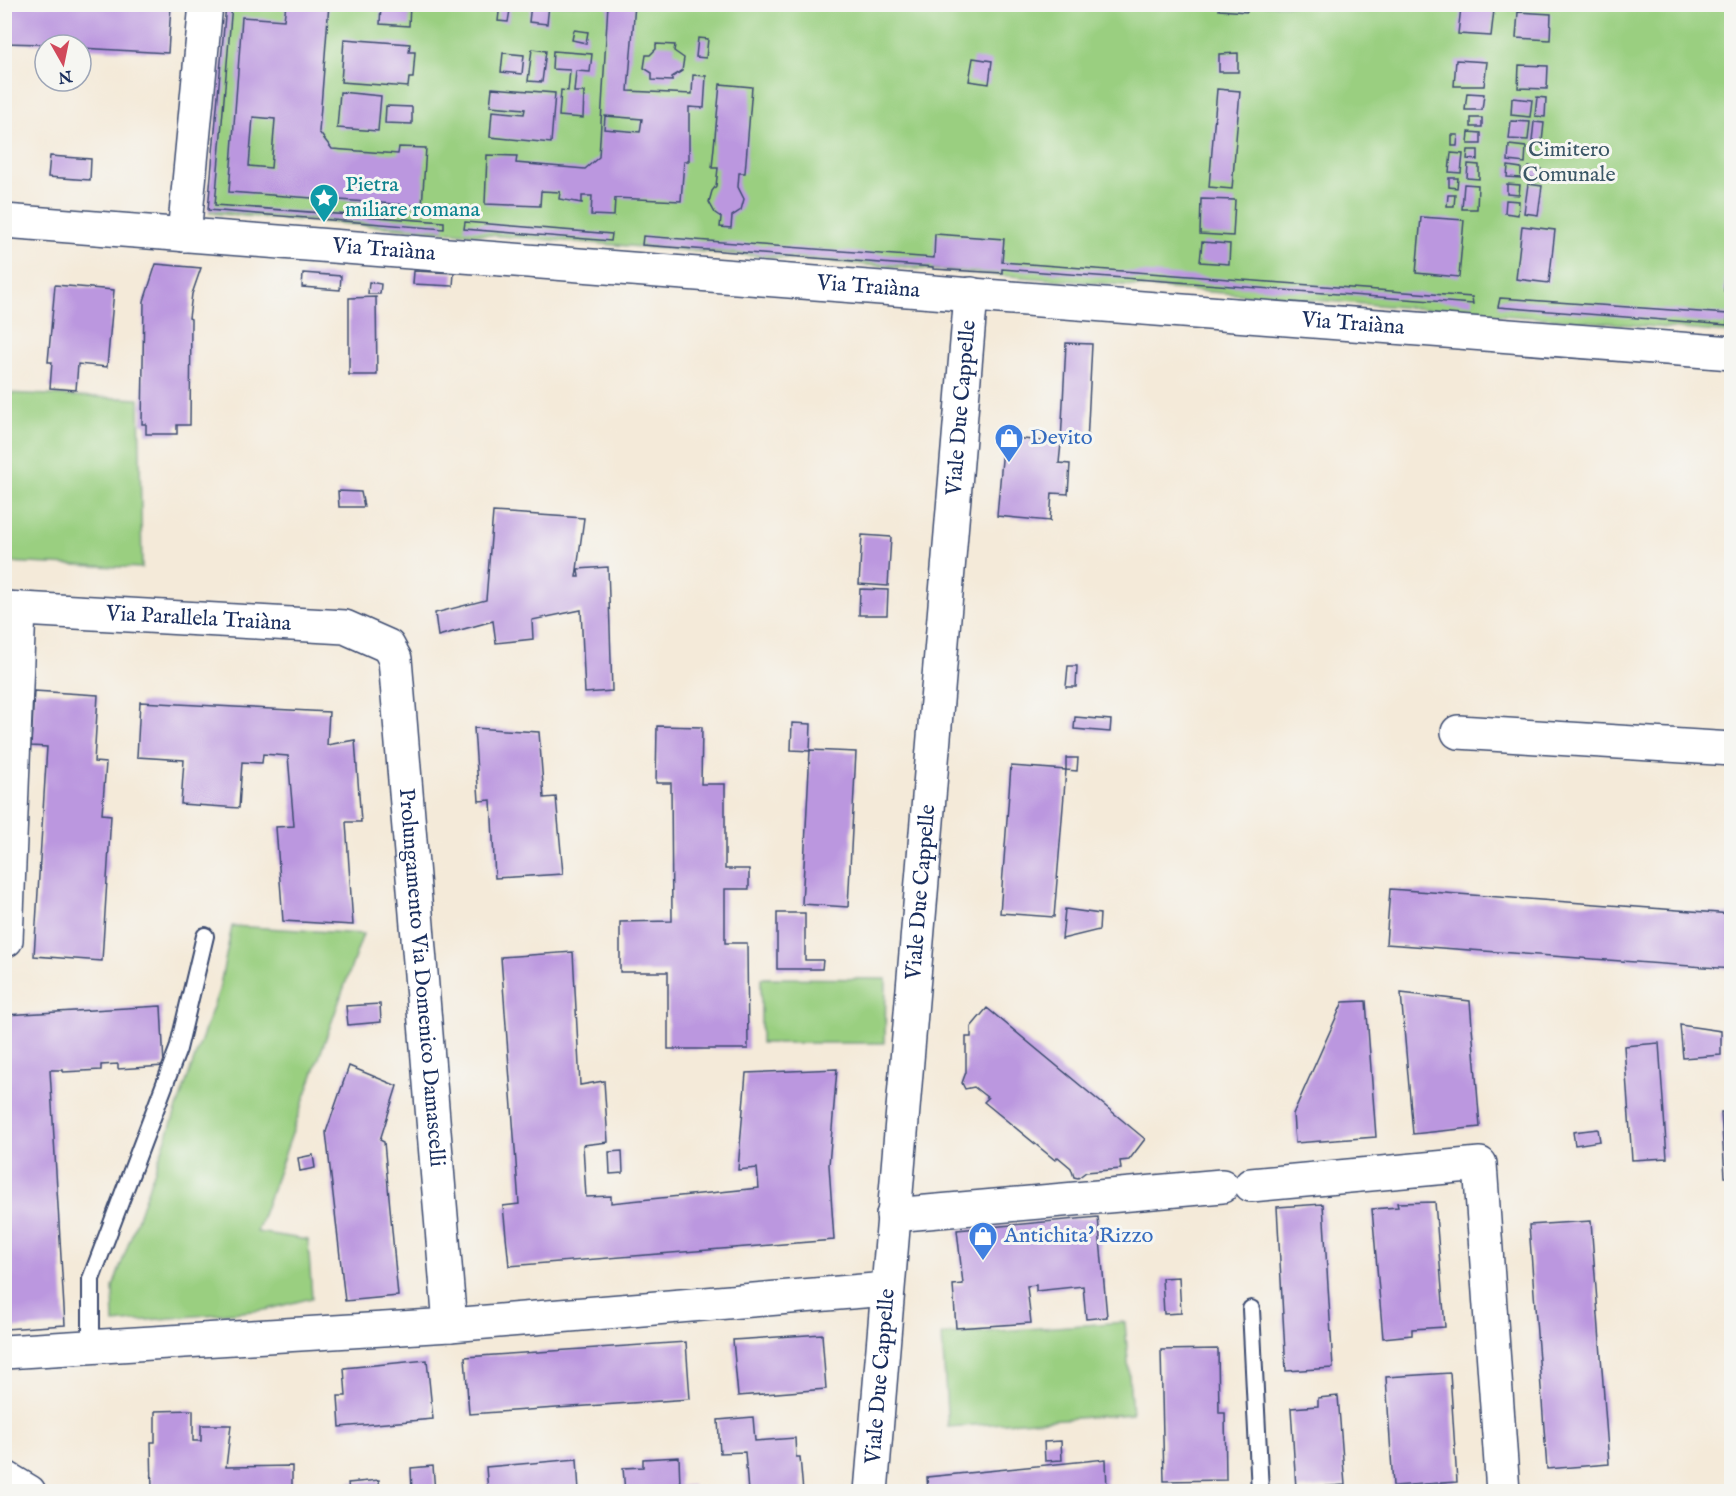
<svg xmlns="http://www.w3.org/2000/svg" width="1736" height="1496" font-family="'IM FELL English',serif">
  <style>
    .green { fill: #9acf80; stroke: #5a7f6f; stroke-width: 1.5 }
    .building { fill: #bb97df; fill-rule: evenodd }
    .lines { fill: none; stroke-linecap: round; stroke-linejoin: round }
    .lane-casing { stroke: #3c4b70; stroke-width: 20 }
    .street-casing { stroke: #3c4b70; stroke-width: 36 }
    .lane { stroke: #fff; stroke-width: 16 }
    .street { stroke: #fff; stroke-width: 33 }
    .labels { text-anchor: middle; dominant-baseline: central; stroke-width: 6; stroke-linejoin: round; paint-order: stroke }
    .park-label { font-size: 22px; fill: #3b5766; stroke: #f6f6f2 }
    .culture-label { font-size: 22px; fill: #0d838f; stroke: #f6f6f2; text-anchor: start }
    .street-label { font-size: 22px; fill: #1b2f5e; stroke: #f6f6f2 }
    .shop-label { font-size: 22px; fill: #366cbe; stroke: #f6f6f2; text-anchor: start }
  </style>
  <rect width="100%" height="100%" fill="#f6f6f2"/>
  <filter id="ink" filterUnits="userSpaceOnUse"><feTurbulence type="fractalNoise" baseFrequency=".0167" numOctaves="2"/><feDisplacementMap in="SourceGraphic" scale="12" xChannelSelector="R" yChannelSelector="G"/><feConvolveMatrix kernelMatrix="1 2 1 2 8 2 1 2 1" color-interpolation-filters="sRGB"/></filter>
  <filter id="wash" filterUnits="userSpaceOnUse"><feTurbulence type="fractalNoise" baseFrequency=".008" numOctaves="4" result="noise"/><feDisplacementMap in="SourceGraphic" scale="24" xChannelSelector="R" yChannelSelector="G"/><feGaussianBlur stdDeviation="1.35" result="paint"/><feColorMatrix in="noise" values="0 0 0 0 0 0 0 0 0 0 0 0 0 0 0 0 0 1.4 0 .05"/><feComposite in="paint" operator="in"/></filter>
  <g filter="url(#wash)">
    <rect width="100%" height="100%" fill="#f4ead9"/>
    <!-- green -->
    <g class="green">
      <path d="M 229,5 L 1731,5 L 1731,333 L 210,213 Z"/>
      <path d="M 5,393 L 139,399 L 142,568 L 5,562 Z"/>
      <path d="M 232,926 L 363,934 L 257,1232 L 308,1240 L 312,1298 L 265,1310 L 114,1323 L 113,1287 L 219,990 Z"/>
      <path d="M 761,978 L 886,979 L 885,1043 L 761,1043 Z"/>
      <path d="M 1125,1322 L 1132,1414 L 948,1427 L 942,1335 Z"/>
    </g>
    <g id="blocks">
      <!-- building -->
      <g class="building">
        <path d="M 226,4 L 232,4 L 215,205 L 444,222 L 444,229 L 208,210 Z"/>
        <path d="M 286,4 L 329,4 L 319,132 L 332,149 L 398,154 L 399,147 L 426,148 L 422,206 L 229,192 L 242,17 L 284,20 ZM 253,117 L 275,119 L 271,168 L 249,166 Z"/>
        <path d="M 381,4 L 410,4 L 409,26 L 380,24 Z"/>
        <path d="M 500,4 L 511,4 L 508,22 L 498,21 Z"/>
        <path d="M 531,4 L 549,5 L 547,24 L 529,22 Z"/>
        <path d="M 608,4 L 635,4 L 628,91 L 692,94 L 693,75 L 706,76 L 704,108 L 689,107 L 689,161 L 684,161 L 681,201 L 615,198 L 614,216 L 591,215 L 592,196 L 582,196 L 582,203 L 559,199 L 560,192 L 541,191 L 540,206 L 485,204 L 487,155 L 517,156 L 516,163 L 585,169 L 599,157 ZM 605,116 L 642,119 L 640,132 L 604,129 Z"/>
        <path d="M 1219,4 L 1248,4 L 1247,12 L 1219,10 Z"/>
        <path d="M 4,5 L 171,5 L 168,53 L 81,48 L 81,45 L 4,43 Z"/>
        <path d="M 1461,7 L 1494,10 L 1491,36 L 1458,34 Z"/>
        <path d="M 1518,12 L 1551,14 L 1550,40 L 1516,38 Z"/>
        <path d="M 574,30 L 588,32 L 586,43 L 572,40 Z"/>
        <path d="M 698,38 L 708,39 L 706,58 L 696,57 Z"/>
        <path d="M 344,39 L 410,44 L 409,52 L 415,52 L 413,78 L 409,78 L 408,87 L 341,82 Z"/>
        <path d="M 656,44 L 675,45 L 674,51 L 684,58 L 682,71 L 672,77 L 672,81 L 652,80 L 652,73 L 644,68 L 646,55 L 650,55 L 656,49 Z"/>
        <path d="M 532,49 L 546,51 L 542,82 L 528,81 Z"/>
        <path d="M 553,51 L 592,54 L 590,72 L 576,71 L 574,92 L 584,92 L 583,118 L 559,116 L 561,90 L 568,91 L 570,70 L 552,69 Z"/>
        <path d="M 503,53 L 524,55 L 522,74 L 501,72 Z"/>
        <path d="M 1238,53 L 1238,72 L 1219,72 L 1219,54 Z"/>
        <path d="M 973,58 L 992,61 L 989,84 L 969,81 Z"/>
        <path d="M 1456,60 L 1487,62 L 1484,86 L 1454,86 Z"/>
        <path d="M 1519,65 L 1548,66 L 1547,89 L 1518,88 Z"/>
        <path d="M 720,84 L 752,87 L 745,173 L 739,173 L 738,187 L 744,199 L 741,210 L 732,216 L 731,228 L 720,227 L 721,217 L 715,213 L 709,202 L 712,191 L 716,186 L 718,168 L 712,168 Z"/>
        <path d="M 492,88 L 555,93 L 551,143 L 490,137 L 492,111 L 524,114 L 525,109 L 490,106 Z"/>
        <path d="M 1217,89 L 1240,91 L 1232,189 L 1209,187 Z"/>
        <path d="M 340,92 L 381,96 L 378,131 L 337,128 Z"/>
        <path d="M 1467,93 L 1484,94 L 1482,110 L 1465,110 Z"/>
        <path d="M 1537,97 L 1546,98 L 1545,117 L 1535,116 Z"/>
        <path d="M 1512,98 L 1532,100 L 1530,117 L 1511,115 Z"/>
        <path d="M 386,106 L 412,107 L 412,124 L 385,123 Z"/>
        <rect x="1471" y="118" width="11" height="9"/>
        <path d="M 1511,121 L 1530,122 L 1528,140 L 1509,139 Z"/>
        <path d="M 1534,122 L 1544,123 L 1542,142 L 1532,141 Z"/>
        <path d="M 1469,132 L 1481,133 L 1481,144 L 1468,144 Z"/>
        <path d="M 1452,135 L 1458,135 L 1457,146 L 1452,146 Z"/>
        <path d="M 1509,145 L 1526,147 L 1525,163 L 1508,161 Z"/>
        <path d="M 1468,150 L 1478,150 L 1478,160 L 1467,159 Z"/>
        <path d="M 1451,153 L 1463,154 L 1461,173 L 1449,172 Z"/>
        <path d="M 50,156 L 91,159 L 90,180 L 48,177 Z"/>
        <path d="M 1468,164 L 1479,165 L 1479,179 L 1467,178 Z"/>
        <path d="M 1508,166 L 1521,168 L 1521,178 L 1507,177 Z"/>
        <path d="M 1529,167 L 1541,169 L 1540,179 L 1528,177 Z"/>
        <path d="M 1449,178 L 1458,178 L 1457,188 L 1449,187 Z"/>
        <path d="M 1464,184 L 1478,185 L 1477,209 L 1462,209 Z"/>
        <path d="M 1507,184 L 1520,185 L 1519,195 L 1507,194 Z"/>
        <path d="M 1528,184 L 1542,186 L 1538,215 L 1524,213 Z"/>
        <path d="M 1448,195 L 1455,195 L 1454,206 L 1447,206 Z"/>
        <path d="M 1201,199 L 1235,200 L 1233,236 L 1200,234 Z"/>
        <path d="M 1506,200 L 1519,201 L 1518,215 L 1505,213 Z"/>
        <path d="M 1730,206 L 1732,206 L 1732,292 L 1724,291 Z"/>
        <path d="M 1421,217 L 1464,220 L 1459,277 L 1416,273 Z"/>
        <path d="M 465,222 L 612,234 L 611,241 L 464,229 Z"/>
        <path d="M 1522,226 L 1555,230 L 1549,283 L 1516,279 Z"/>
        <path d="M 935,234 L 1004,239 L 1002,262 L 1472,297 L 1473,304 L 1002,269 L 1002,273 L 933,269 L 933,267 L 642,245 L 643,236 L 934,258 Z"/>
        <path d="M 1202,242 L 1230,244 L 1229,264 L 1200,262 Z"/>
        <path d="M 156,264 L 201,268 L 192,294 L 189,318 L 191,319 L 190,425 L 177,425 L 177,434 L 146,434 L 146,424 L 142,424 L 144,301 Z"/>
        <path d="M 414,271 L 454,273 L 453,286 L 413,284 Z"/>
        <path d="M 303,273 L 341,276 L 340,290 L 302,287 Z"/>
        <path d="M 369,282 L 381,284 L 380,294 L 368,294 Z"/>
        <path d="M 55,285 L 114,290 L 107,367 L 78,364 L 76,390 L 50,388 L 52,362 L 48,362 Z"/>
        <path d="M 376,297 L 377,375 L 349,375 L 349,298 Z"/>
        <path d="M 1500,298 L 1728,314 L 1727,325 L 1498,307 Z"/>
        <path d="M 1066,343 L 1092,344 L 1087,444 L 1061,443 Z"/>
        <path d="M 1004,437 L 1061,443 L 1059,463 L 1070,464 L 1068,494 L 1052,493 L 1050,521 L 997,516 Z"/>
        <path d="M 338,491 L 361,492 L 364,507 L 339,507 Z"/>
        <path d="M 493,512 L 584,518 L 576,577 L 579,577 L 578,569 L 608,567 L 612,691 L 585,693 L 581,610 L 532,620 L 533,639 L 496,643 L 493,621 L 438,636 L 435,613 L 486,600 Z"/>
        <path d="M 862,535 L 891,537 L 888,586 L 859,584 Z"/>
        <path d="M 860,589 L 888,590 L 887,615 L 859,615 Z"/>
        <path d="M 1068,666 L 1077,666 L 1076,687 L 1066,687 Z"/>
        <path d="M 34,691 L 98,695 L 94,762 L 106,763 L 102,814 L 111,815 L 102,961 L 34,956 L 47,747 L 31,746 Z"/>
        <path d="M 140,702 L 329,712 L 327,745 L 355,740 L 361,822 L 346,822 L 353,925 L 283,921 L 276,827 L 294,826 L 288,756 L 263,754 L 262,763 L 242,762 L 239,808 L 181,804 L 184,760 L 137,757 Z"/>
        <path d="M 1075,717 L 1111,720 L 1110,732 L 1074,729 Z"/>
        <path d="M 792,723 L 811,724 L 810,751 L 791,750 Z"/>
        <path d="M 657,726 L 702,727 L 701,784 L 725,784 L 725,869 L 749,869 L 749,889 L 725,889 L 725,943 L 747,943 L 748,1049 L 668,1049 L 668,972 L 620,972 L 620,922 L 672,921 L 671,783 L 656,783 Z"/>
        <path d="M 474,728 L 539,732 L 544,798 L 556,797 L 563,874 L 495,878 L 491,800 L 479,801 Z"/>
        <path d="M 810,750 L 856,752 L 848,907 L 802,904 Z"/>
        <path d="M 1066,758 L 1078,758 L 1077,771 L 1066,770 Z"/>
        <path d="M 1011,766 L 1066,770 L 1054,917 L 1000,913 Z"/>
        <path d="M 1390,889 L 1732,914 L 1732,969 L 1386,944 Z"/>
        <path d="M 1065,909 L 1100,914 L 1099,930 L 1062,939 Z"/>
        <path d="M 777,913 L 805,913 L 805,960 L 823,960 L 822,969 L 777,969 Z"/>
        <path d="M 573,952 L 580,1085 L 604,1081 L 608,1142 L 583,1145 L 586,1197 L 611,1196 L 611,1203 L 759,1188 L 757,1168 L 738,1170 L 746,1073 L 837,1069 L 829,1165 L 834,1240 L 509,1266 L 503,1206 L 519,1204 L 501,957 Z"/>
        <path d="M 1401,993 L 1470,1001 L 1480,1127 L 1413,1134 Z"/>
        <path d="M 1366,1001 L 1376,1137 L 1295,1143 L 1293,1114 L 1343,1002 Z"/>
        <path d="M 380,1004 L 381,1022 L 348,1025 L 346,1006 Z"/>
        <path d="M 161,1006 L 164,1066 L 118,1069 L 118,1064 L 101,1065 L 101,1070 L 63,1072 L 63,1070 L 50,1070 L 65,1325 L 5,1329 L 5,1015 Z"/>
        <path d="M 987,1008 L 1145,1139 L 1129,1160 L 1120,1161 L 1121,1169 L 1086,1172 L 1078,1178 L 1074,1177 L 1071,1168 L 1058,1157 L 1055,1160 L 984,1102 L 988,1098 L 974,1087 L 965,1089 L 962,1083 L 966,1072 L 966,1037 L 971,1037 L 971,1027 Z"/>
        <path d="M 1680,1025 L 1721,1031 L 1721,1055 L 1683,1058 Z"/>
        <path d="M 1659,1043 L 1667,1158 L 1632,1160 L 1624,1046 Z"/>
        <path d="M 349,1066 L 397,1086 L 380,1140 L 384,1142 L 398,1296 L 345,1301 L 326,1132 Z"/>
        <path d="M 1721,1112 L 1732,1112 L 1732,1177 L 1725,1177 Z"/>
        <path d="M 1598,1129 L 1600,1141 L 1575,1145 L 1573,1132 Z"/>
        <path d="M 622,1151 L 623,1173 L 610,1174 L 609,1152 Z"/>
        <path d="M 313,1155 L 315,1168 L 300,1171 L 298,1158 Z"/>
        <path d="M 1435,1202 L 1445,1327 L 1412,1329 L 1412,1335 L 1383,1338 L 1372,1209 L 1398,1207 L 1397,1203 Z"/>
        <path d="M 1323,1204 L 1333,1368 L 1286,1371 L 1277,1207 Z"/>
        <path d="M 1098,1217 L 1107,1317 L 1086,1319 L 1083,1286 L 1036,1291 L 1036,1285 L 1027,1286 L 1031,1323 L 956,1328 L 953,1285 L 963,1284 L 957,1230 Z"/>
        <path d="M 1591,1221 L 1609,1464 L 1547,1469 L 1529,1225 Z"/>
        <path d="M 1179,1277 L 1181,1313 L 1164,1314 L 1162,1278 Z"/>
        <path d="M 822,1334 L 826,1389 L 738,1396 L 733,1340 Z"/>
        <path d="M 686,1342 L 690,1399 L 469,1414 L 465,1357 Z"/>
        <path d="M 1218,1349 L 1219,1413 L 1225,1413 L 1226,1480 L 1164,1481 L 1161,1350 Z"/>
        <path d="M 427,1360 L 433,1419 L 340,1427 L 338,1396 L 346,1396 L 344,1368 Z"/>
        <path d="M 1450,1373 L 1457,1482 L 1393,1486 L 1386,1377 Z"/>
        <path d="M 1338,1396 L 1345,1485 L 1296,1489 L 1291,1408 L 1318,1406 L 1318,1398 Z"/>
        <path d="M 193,1410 L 193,1441 L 201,1441 L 201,1425 L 231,1425 L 226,1467 L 292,1466 L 292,1492 L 152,1492 L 151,1442 L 155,1442 L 155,1411 Z"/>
        <path d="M 753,1417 L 755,1441 L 795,1438 L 796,1457 L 800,1457 L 803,1492 L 748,1492 L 745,1452 L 720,1453 L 718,1420 Z"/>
        <path d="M 1061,1441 L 1062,1460 L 1045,1461 L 1044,1442 Z"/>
        <path d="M 679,1457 L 680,1486 L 693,1485 L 694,1492 L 625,1492 L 623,1468 L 643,1467 L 643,1459 Z"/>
        <path d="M 577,1459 L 579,1492 L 488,1492 L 486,1467 Z"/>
        <path d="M 1106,1459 L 1107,1492 L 928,1492 L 927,1477 Z"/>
        <path d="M 433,1466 L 435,1492 L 412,1492 L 411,1468 Z"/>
        <path d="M 379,1480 L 380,1492 L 349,1492 L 348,1483 Z"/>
      </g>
    </g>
  </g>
  <g filter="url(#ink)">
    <use href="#blocks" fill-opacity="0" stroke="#3c4b70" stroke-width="1.5"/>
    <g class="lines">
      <!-- lane casing -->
      <g class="lane-casing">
        <g id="lane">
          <path d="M 1251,1309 L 1260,1492"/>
          <path d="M 91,1347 L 91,1279 L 178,1049 L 205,936"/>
        </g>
      </g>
      <!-- street casing -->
      <g class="street-casing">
        <g id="street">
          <path id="s1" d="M 4,221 L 1732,353"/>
          <path d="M 184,235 L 206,4"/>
          <path id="s2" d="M 4,608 L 345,627 L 388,646 L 395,659 L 450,1325"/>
          <path d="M 1458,732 L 1732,749"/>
          <path d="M 6,940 L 19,609"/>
          <path d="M 1251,1185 L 1480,1164 L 1503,1492"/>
          <path d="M 893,1215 L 1222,1186"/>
          <path d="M 4,1352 L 450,1325 L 887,1289"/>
          <path d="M 4,1477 L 29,1492"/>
          <path id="s3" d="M 871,1492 L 971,294"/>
        </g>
      </g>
      <!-- lane -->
      <use href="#lane" class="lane"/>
      <!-- street -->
      <use href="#street" class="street"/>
    </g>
  </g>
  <!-- icons -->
  <defs>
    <g id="sight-pin" transform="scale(1.5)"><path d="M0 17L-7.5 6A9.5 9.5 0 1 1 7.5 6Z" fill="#0f9aa8" stroke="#f6f6f2"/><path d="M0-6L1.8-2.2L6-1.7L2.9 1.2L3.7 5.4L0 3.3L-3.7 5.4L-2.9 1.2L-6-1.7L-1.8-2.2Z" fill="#fff"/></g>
    <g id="shop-pin" transform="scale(1.5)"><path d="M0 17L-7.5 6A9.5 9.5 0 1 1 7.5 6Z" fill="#3f7fe0" stroke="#f6f6f2"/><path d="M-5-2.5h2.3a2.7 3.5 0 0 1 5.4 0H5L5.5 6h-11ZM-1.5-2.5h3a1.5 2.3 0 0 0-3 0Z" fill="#fff"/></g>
  </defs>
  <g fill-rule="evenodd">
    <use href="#sight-pin" x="324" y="198"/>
    <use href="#shop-pin" x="1009" y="438"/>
    <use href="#shop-pin" x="983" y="1236"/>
  </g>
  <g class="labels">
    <!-- park labels -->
    <g class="park-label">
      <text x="1569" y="150">Cimitero<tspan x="1569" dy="25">Comunale</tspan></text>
    </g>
    <!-- culture labels -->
    <g class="culture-label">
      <text x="345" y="185">Pietra<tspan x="345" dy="25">miliare romana</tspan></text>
    </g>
    <!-- street labels -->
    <g class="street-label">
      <text stroke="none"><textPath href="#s1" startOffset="381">Via Traiàna</textPath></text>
      <text stroke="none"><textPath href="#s1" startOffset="867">Via Traiàna</textPath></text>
      <text stroke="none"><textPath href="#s1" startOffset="1353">Via Traiàna</textPath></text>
      <text stroke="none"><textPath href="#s3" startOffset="1088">Viale Due Cappelle</textPath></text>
      <text stroke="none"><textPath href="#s2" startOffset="195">Via Parallela Traiàna</textPath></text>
      <text stroke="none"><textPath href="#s3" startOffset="602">Viale Due Cappelle</textPath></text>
      <text stroke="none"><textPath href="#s2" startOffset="723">Prolungamento Via Domenico Damascelli</textPath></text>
      <text stroke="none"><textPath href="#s3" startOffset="116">Viale Due Cappelle</textPath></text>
    </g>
    <!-- shop labels -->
    <g class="shop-label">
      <text x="1030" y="438">Devito</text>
      <text x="1004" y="1236">Antichita' Rizzo</text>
    </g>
  </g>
  <!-- margin -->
  <rect width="1736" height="1496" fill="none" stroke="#f6f6f2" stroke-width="24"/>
  <!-- north arrow -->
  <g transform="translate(63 63) rotate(171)"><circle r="28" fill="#f6f6f2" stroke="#9ea6b7" stroke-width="1.5"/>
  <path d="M0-4.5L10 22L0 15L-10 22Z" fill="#d1495b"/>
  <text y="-9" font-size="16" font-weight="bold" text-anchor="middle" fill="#1b2f5e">N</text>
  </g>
</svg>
